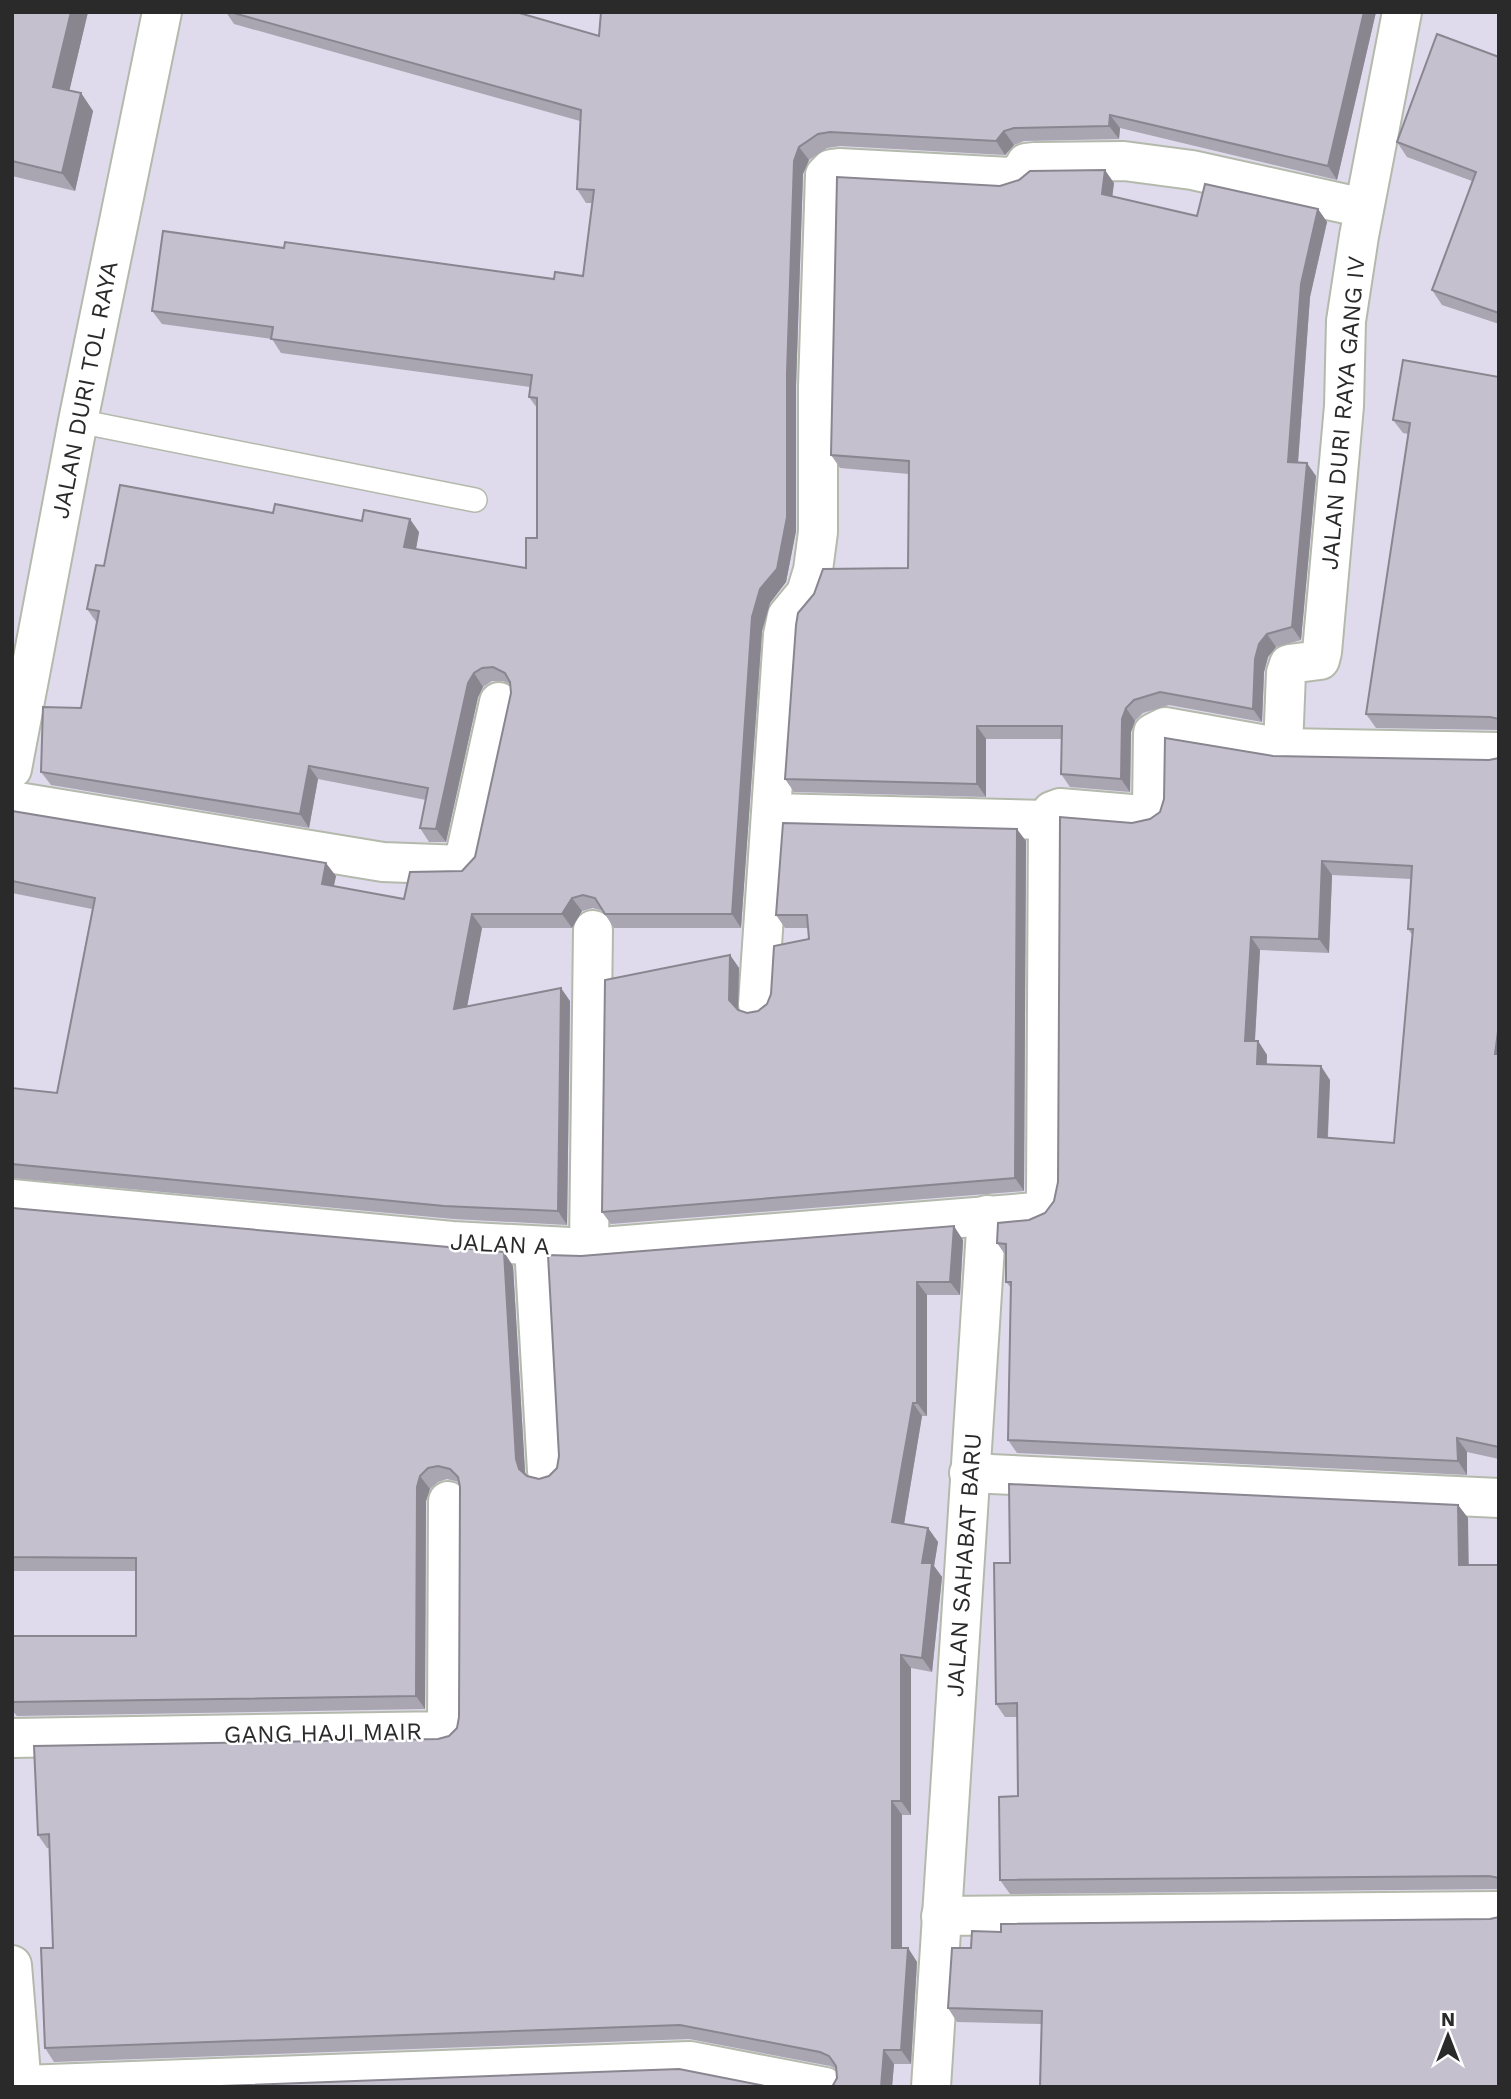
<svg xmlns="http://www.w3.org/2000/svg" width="1511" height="2099" font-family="'Work Sans',sans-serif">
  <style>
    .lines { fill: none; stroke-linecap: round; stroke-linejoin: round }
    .lane-casing { stroke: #b3baac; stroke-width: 26 }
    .street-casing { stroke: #b3baac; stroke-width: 42 }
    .lane { stroke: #fff; stroke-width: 23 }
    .street { stroke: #fff; stroke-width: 38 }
    .wall { fill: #a9a5b1; fill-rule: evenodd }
    .shaded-wall { fill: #898690 }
    .building { fill: #c4c0ce; stroke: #898690; stroke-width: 2; fill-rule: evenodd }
    .labels { text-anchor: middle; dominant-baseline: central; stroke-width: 5; stroke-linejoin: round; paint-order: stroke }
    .street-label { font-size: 24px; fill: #2a2a2a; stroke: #fff }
  </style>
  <rect width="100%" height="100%" fill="#e0dbec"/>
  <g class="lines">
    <!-- lane casing -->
    <g class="lane-casing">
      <path id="lane" d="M 78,421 L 475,500"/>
    </g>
    <!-- street casing -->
    <g class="street-casing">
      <g id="street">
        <path d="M 1283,748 L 1286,673 L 1289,664 L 1320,660 L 1322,652 L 1344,406 L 1346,321 L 1359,236 L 1402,12"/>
        <path d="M 12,769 L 78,421 L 162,12"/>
        <path d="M 12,801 L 383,862 L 463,865 L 499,702"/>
        <path d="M 772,813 L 1048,820"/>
        <path d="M 758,1004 L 783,635 L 787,616 L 806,593 L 813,570 L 818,532 L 818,387 L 825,175 L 831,169 L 839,168 L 1010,177 L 1020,173 L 1026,163 L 1035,162 L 1124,161 L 1192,170 L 1364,208"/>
        <path d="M 12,1199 L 452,1241 L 589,1248 L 1036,1212 L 1042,1208 L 1046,1195 L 1048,820 L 1052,811 L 1060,808 L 1143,815 L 1152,812 L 1153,733 L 1165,727 L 1283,748 L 1499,752"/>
        <path d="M 534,1246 L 547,1471"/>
        <path d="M 589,1248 L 593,930"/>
        <path d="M 969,1473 L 1499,1498"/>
        <path d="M 12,1738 L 447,1731 L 448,1501"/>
        <path d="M 941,1916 L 1499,1911"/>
        <path d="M 12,1965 L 22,2087"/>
        <path d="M 22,2085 L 690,2061 L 825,2087"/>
        <path d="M 931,2087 L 987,1215"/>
      </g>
    </g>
    <!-- lane -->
    <use href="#lane" class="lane"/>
    <!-- street -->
    <use href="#street" class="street"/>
  </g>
  <!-- wall -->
  <g class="wall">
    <path d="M 12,12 L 88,12 L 69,91 L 81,93 L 93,111 L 75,191 L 12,176 Z"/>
    <path d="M 226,12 L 516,12 L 599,36 L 1376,12 L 1337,180 L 1120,128 L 1119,139 L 1024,141 L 1014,145 L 1005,155 L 840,146 L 827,148 L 809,160 L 803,174 L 796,386 L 796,531 L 786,582 L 770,603 L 762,631 L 741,928 L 614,928 L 603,911 L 593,908 L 582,911 L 572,928 L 482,928 L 467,1006 L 570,1001 L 567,1225 L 454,1219 L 12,1178 L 12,1088 L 57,1093 L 92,909 L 12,893 L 12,811 L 336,876 L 334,886 L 404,899 L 462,871 L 475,857 L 511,693 L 510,684 L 503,681 L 492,681 L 483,687 L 478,697 L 446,842 L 429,842 L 420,828 L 426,800 L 318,779 L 309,828 L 51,785 L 41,772 L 81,708 L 97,623 L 87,609 L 104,566 L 273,513 L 419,532 L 416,549 L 526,568 L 537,538 L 537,408 L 529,397 L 530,387 L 281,353 L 272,339 L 162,324 L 152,311 L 284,248 L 554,279 L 583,276 L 593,203 L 586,203 L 577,189 L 580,121 L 234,24 Z"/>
    <path d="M 1499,57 L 1499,324 L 1442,305 L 1432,290 L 1472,181 L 1407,157 L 1397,142 Z"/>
    <path d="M 1114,183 L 1112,196 L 1197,216 L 1318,209 L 1327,222 L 1310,297 L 1298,463 L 1316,476 L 1301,640 L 1276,647 L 1268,657 L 1264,672 L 1262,722 L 1169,705 L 1143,713 L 1135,721 L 1131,732 L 1130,792 L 1070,787 L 1061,774 L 1062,739 L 986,739 L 986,797 L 794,792 L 785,779 L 908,568 L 909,474 L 840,468 L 831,455 L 1000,186 Z"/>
    <path d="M 1499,377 L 1499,730 L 1376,728 L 1366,714 L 1408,434 L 1403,433 L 1393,420 Z"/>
    <path d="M 1273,756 L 1489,760 L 1499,758 L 1499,1459 L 1467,1452 L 1467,1475 L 1017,1453 L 1008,1440 L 1011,1288 L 1006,1282 L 1006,1256 L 997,1243 L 1029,1220 L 1045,1213 L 1054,1201 L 1058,1182 L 1132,823 L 1150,819 ZM 1332,875 L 1411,879 L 1408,929 L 1413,936 L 1394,1143 L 1328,1138 L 1330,1080 L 1267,1064 L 1267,1055 L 1258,1041 L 1255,1041 L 1260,950 L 1329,953 Z"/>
    <path d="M 1026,841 L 1024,1191 L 611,1224 L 602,1212 L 730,955 L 739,968 L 738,1010 L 747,1013 L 758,1011 L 767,1004 L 809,939 L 808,928 L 785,928 L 776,915 Z"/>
    <path d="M 12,1208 L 513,1266 L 525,1472 L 526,1476 L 539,1479 L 549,1476 L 557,1468 L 559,1456 L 581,1256 L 963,1240 L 960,1295 L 927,1295 L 927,1416 L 922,1416 L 904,1524 L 928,1528 L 938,1542 L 934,1566 L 942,1577 L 932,1672 L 911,1668 L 911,1815 L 902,1815 L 902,1948 L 908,1948 L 917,1962 L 911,2064 L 894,2064 L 892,2087 L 832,2087 L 837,2078 L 836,2069 L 830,2066 L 689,2039 L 54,2062 L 45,2048 L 53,1948 L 50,1848 L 47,1848 L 38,1835 L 449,1736 L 457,1728 L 459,1717 L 460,1487 L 459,1482 L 447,1479 L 438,1482 L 430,1489 L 426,1501 L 425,1709 L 17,1716 L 12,1710 L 12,1636 L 136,1636 L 136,1571 L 12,1571 Z"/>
    <path d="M 1458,1505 L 1468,1518 L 1468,1565 L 1499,1565 L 1499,1889 L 1010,1894 L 1000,1880 L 1018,1796 L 1017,1717 L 1005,1717 L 996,1704 L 1010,1563 Z"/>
    <path d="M 1490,1919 L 1042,2024 L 957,2022 L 948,2008 L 971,1948 L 1001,1932 Z"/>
  </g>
  <!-- shaded-wall -->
  <g class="shaded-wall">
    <path d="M 71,12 L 88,12 L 66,105 L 53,87 Z"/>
    <path d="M 1364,12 L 1376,12 L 1337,180 L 1328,166 Z"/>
    <path d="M 81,93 L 93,111 L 75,191 L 62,173 Z"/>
    <path d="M 1110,115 L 1120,128 L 1119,139 L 1109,126 Z"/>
    <path d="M 1004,131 L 1014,145 L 1005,155 L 996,141 Z"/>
    <path d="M 799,147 L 809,160 L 803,174 L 796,386 L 796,531 L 786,582 L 770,603 L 762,631 L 741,928 L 732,914 L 752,617 L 760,589 L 787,373 L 794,161 Z"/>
    <path d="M 1105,170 L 1114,183 L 1111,207 L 1102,194 Z"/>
    <path d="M 1318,209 L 1327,222 L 1310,297 L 1297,475 L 1288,462 L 1301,284 Z"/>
    <path d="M 1307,463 L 1316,476 L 1301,640 L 1292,627 Z"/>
    <path d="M 410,519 L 419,532 L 414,560 L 404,547 Z"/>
    <path d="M 1267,634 L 1276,647 L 1268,657 L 1264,672 L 1262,722 L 1253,709 L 1255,659 L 1259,644 Z"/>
    <path d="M 474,673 L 483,687 L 478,697 L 446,842 L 436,829 L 468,683 Z"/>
    <path d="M 1126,708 L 1135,721 L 1131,732 L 1130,792 L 1121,779 L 1122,719 Z"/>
    <path d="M 977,726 L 986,739 L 986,797 L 977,784 Z"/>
    <path d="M 309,766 L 318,779 L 309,828 L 300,814 Z"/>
    <path d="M 1017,829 L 1026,841 L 1024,1191 L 1015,1178 Z"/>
    <path d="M 1322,861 L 1332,875 L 1329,953 L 1319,939 Z"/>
    <path d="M 326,863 L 336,876 L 331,898 L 322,884 Z"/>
    <path d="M 572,898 L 582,911 L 572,928 L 562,914 Z"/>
    <path d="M 472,914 L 482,928 L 464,1023 L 454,1009 Z"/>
    <path d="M 1251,937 L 1260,950 L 1254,1054 L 1245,1041 Z"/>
    <path d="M 730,955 L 739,968 L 738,1013 L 729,1000 Z"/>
    <path d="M 561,988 L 570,1001 L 567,1225 L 558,1211 Z"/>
    <path d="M 1499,1024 L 1499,1059 L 1495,1054 Z"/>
    <path d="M 1258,1041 L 1267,1055 L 1266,1077 L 1257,1064 Z"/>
    <path d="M 1321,1066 L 1330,1080 L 1327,1150 L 1318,1137 Z"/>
    <path d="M 954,1226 L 963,1240 L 960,1295 L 950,1282 Z"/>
    <path d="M 504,1252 L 513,1266 L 525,1472 L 528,1482 L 519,1469 L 516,1459 Z"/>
    <path d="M 917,1282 L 927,1295 L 927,1416 L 917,1403 Z"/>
    <path d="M 913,1403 L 922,1416 L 902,1536 L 892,1522 Z"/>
    <path d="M 1457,1438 L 1467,1452 L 1467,1475 L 1458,1461 Z"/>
    <path d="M 420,1476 L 430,1489 L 426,1501 L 425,1709 L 416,1696 L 417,1487 Z"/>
    <path d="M 1458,1505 L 1468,1518 L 1469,1579 L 1459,1565 Z"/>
    <path d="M 928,1528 L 938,1542 L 934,1566 L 942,1577 L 932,1672 L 922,1658 L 922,1563 Z"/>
    <path d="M 901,1655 L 911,1668 L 911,1815 L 901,1801 Z"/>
    <path d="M 892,1801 L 902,1815 L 902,1962 L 892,1948 Z"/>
    <path d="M 908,1948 L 917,1962 L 911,2064 L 901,2050 Z"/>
    <path d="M 884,2050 L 894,2064 L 892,2087 L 881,2087 Z"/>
  </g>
  <!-- building -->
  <g class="building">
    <path d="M 12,12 L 71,12 L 53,87 L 81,93 L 62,173 L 12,161 Z"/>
    <path d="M 230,12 L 516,12 L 599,36 L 601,12 L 1364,12 L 1328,166 L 1110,115 L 1109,126 L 1014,128 L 1004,131 L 996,141 L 830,132 L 818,134 L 799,147 L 794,161 L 787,373 L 787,517 L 777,569 L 760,589 L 752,617 L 732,914 L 605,914 L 595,898 L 583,895 L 572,898 L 562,914 L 472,914 L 454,1009 L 561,988 L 558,1211 L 444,1206 L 12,1164 L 12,1088 L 57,1093 L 95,898 L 12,881 L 12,811 L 326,863 L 322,884 L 404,899 L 410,872 L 462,871 L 475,857 L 511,693 L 510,682 L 505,673 L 493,667 L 482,668 L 474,673 L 468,683 L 436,829 L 420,828 L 428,788 L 309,766 L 300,814 L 41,772 L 43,707 L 81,708 L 99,611 L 87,609 L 96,565 L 104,566 L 120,485 L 273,513 L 275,504 L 362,521 L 364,510 L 410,519 L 404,547 L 526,568 L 526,538 L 537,538 L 537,398 L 529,397 L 532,375 L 271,339 L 273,327 L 152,311 L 163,231 L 284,248 L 285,242 L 554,279 L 555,272 L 583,276 L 594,190 L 577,189 L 581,110 Z"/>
    <path d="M 1437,34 L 1499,57 L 1499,313 L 1432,290 L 1476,172 L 1397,142 Z"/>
    <path d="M 1105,170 L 1102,194 L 1197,216 L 1205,184 L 1318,209 L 1301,284 L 1288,462 L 1307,463 L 1292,627 L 1267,634 L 1259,644 L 1255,659 L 1253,709 L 1160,692 L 1134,700 L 1126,708 L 1122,719 L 1121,779 L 1061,774 L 1062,726 L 977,726 L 977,784 L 785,779 L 796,625 L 798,613 L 814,594 L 823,569 L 908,568 L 909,461 L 831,455 L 837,177 L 1000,186 L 1019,180 L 1030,171 Z"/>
    <path d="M 1403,360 L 1499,377 L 1499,719 L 1490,717 L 1366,714 L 1410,423 L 1393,420 Z"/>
    <path d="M 1165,738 L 1273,756 L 1489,760 L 1499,758 L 1499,1024 L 1495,1054 L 1499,1054 L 1499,1447 L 1457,1438 L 1458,1461 L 1008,1440 L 1011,1282 L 1006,1282 L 1006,1244 L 997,1243 L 998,1223 L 1029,1220 L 1045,1213 L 1054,1201 L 1058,1182 L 1060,817 L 1132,823 L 1150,819 L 1160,812 L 1164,799 ZM 1322,861 L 1412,866 L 1408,929 L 1413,929 L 1394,1143 L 1318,1137 L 1321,1066 L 1257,1064 L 1258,1041 L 1245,1041 L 1251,937 L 1319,939 Z"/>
    <path d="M 783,823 L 1017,829 L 1015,1178 L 602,1212 L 605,980 L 730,955 L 729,1000 L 738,1010 L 747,1013 L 758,1011 L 767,1004 L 771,994 L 774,946 L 809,939 L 807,915 L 776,915 Z"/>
    <path d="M 12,1208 L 504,1252 L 516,1459 L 519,1469 L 527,1476 L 539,1479 L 549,1476 L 557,1468 L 559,1456 L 548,1255 L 581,1256 L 954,1226 L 950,1282 L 917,1282 L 917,1403 L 913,1403 L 892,1522 L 928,1528 L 922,1563 L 932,1563 L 922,1658 L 901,1655 L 901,1801 L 892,1801 L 892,1948 L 908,1948 L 901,2050 L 884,2050 L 881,2087 L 832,2087 L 837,2078 L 836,2066 L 829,2056 L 820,2052 L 680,2025 L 45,2048 L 41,1948 L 53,1948 L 49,1834 L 38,1835 L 34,1746 L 438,1739 L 449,1736 L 457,1728 L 459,1717 L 460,1487 L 458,1477 L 450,1469 L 438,1466 L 428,1468 L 420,1476 L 417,1487 L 416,1696 L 12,1702 L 12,1636 L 136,1636 L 136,1558 L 12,1557 Z"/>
    <path d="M 1009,1484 L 1458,1505 L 1459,1565 L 1499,1565 L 1499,1878 L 1489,1876 L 1000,1880 L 999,1797 L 1018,1796 L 1017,1703 L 996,1704 L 994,1563 L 1010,1563 Z"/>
    <path d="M 1499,1917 L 1499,2087 L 1040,2087 L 1042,2011 L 948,2008 L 952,1948 L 971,1948 L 972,1931 L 1001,1932 L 1001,1924 L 1490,1919 Z"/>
    <path d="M 679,2069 L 770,2087 L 193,2087 Z"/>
  </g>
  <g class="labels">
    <!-- street labels -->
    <g class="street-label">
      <text transform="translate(85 390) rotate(-79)">JALAN DURI TOL RAYA</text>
      <text transform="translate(1343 413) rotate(-85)">JALAN DURI RAYA GANG IV</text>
      <text transform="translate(500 1244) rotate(3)">JALAN A</text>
      <text transform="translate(964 1565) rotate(-86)">JALAN SAHABAT BARU</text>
      <text transform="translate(323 1733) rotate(-1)">GANG HAJI MAIR</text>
    </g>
  </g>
  <!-- border -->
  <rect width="1511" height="2099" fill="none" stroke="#2a2a2a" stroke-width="28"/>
  <!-- north arrow -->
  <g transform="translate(1448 2036)" stroke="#ffffff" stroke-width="5" paint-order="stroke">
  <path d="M0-5L12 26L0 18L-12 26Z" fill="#2a2a2a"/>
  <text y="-10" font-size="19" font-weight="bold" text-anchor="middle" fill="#2a2a2a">N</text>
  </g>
</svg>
